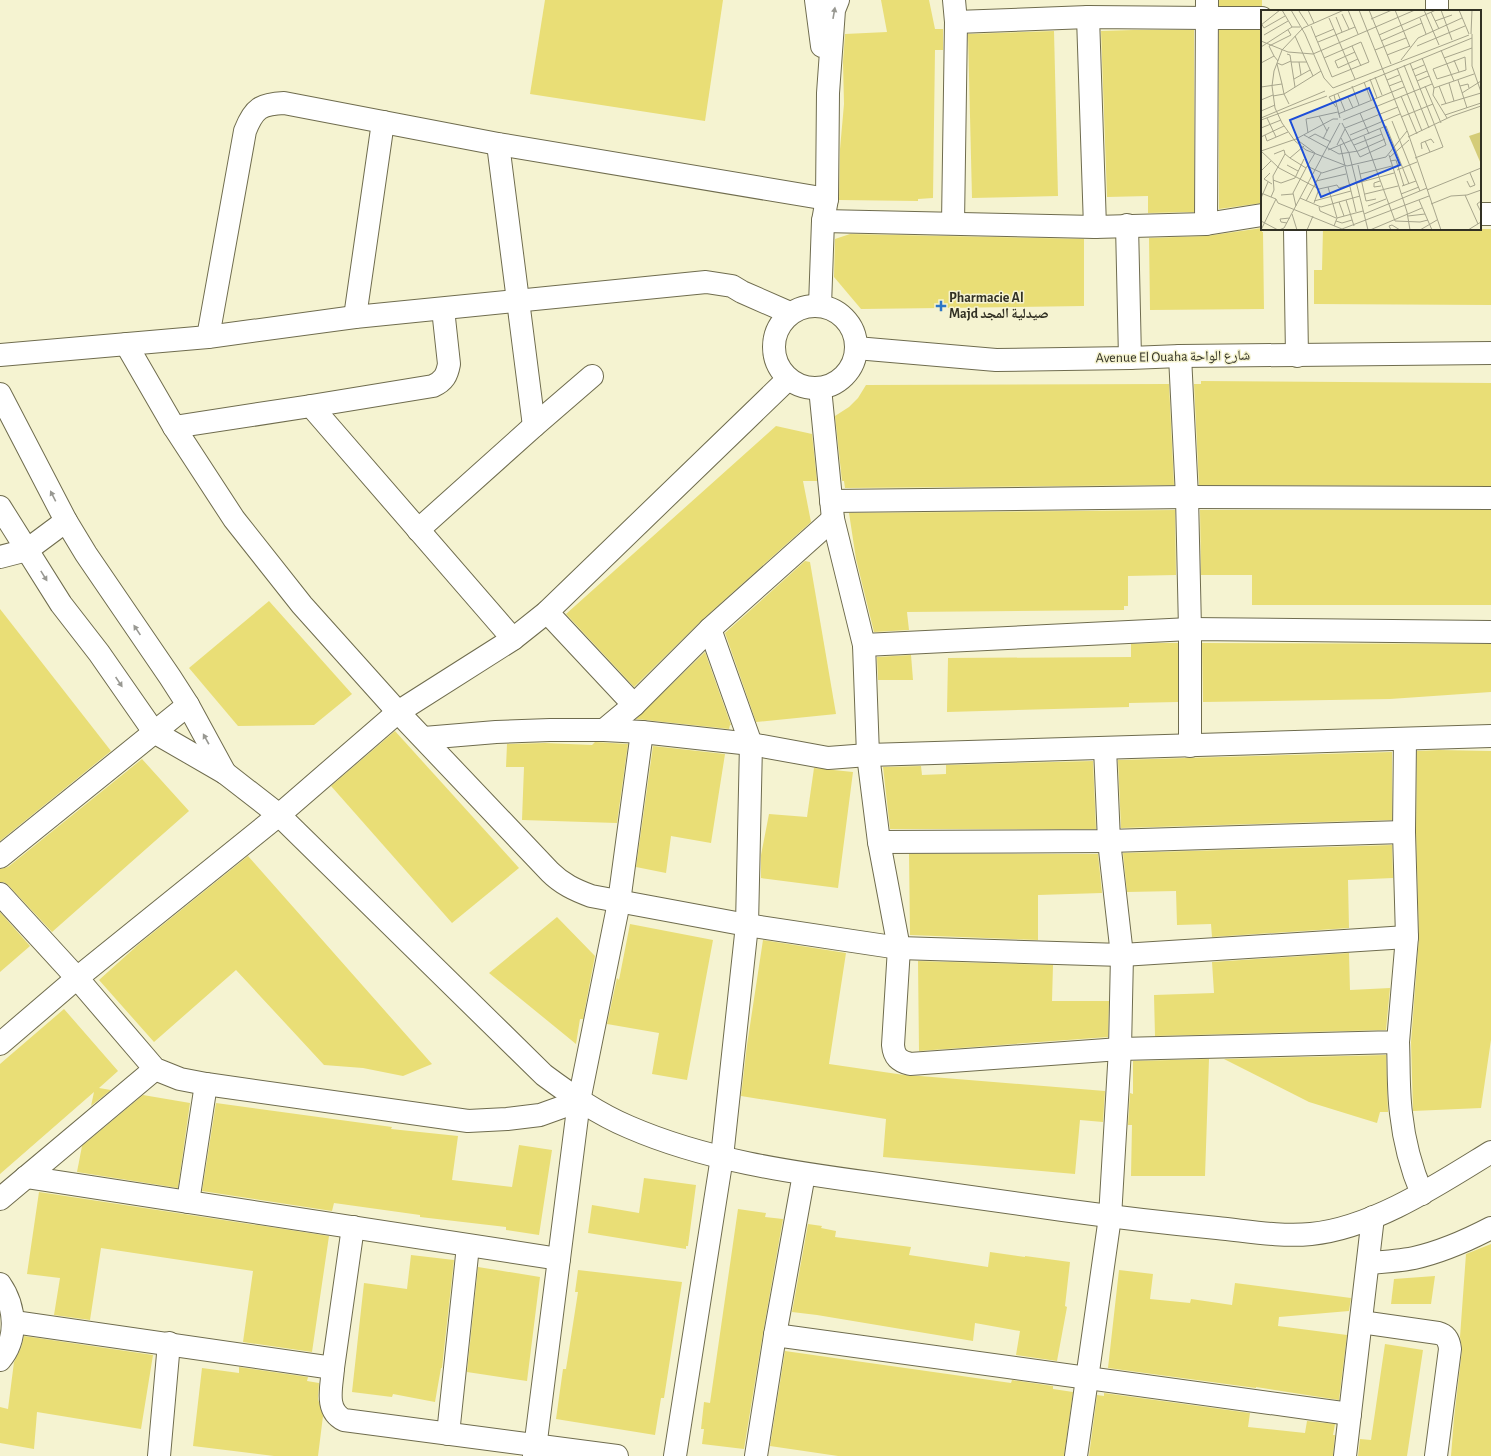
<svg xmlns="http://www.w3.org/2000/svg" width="1491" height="1456" font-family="'Alegreya Sans','Noto Naskh Arabic',sans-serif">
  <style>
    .building { fill: #e9de76 }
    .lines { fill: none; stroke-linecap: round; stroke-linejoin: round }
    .minor-casing { stroke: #6f6c4e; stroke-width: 24 }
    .minor { stroke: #fff; stroke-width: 22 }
    .oneway { fill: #989892 }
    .poi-dot { fill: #2c76c6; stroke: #f5f3d1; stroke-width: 1.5 }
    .labels { text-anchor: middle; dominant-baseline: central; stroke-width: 3; stroke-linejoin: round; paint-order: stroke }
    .poi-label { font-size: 14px; font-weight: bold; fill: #323124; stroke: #f5f3d1; text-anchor: start }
    .street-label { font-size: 14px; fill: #323124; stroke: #f5f3d1 }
    .inset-road { fill: none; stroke: #a7a58c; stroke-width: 1 }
    .view { fill: #1d4ed8; fill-opacity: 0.15; stroke: #1d4ed8; stroke-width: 2 }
    .inset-edge { fill: none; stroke: #323124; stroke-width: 2 }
  </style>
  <rect width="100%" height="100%" fill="#f5f3d1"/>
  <!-- building -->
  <g class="building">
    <path d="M 545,0 L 723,0 L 705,121 L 530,94 Z"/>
    <path d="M 881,0 L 929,0 L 935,29 L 943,29 L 943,50 L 935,50 L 933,198 L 918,199 L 918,201 L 839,200 L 840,149 L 844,104 L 843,62 L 845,34 L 887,32 Z"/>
    <rect x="1219" y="0" width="43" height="6"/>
    <path d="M 1133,30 L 1194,30 L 1194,212 L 1148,213 L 1148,196 L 1107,197 L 1101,31 Z"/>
    <path d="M 1219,30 L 1262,30 L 1262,203 L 1219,209 Z"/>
    <path d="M 1054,31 L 1058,196 L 972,198 L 968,34 Z"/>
    <path d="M 1262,228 L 1262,232 L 1263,232 L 1264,309 L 1150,310 L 1149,238 L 1206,236 Z"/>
    <path d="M 1323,229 L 1491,229 L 1491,305 L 1314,304 L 1314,270 L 1322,270 Z"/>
    <path d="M 850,234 L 1084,239 L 1084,306 L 861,309 L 834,277 L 835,239 Z"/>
    <path d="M 1201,381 L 1491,383 L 1491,486 L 1199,485 L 1194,384 L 1201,384 Z"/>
    <path d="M 1169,384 L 1174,485 L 845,488 L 844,481 L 842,481 L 835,416 L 849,407 L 858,398 L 866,385 Z"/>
    <path d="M 776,426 L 812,434 L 817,481 L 803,481 L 811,522 L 702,620 L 634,687 L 566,614 Z"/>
    <path d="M 1175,510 L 1176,575 L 1128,576 L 1128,606 L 1124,606 L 1124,610 L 907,612 L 909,630 L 874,632 L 856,559 L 849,513 Z"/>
    <path d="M 1200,510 L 1491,510 L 1491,605 L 1252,605 L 1252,575 L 1201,575 Z"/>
    <path d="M 805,561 L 810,562 L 836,714 L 756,722 L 725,633 Z"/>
    <path d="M 269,601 L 352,694 L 314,725 L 238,726 L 189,668 Z"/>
    <path d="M 0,609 L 111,751 L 0,841 Z"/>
    <path d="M 1159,643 L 1178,643 L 1178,702 L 1129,703 L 1129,707 L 947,712 L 948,658 L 1131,657 L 1131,644 Z"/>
    <path d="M 1202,643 L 1491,644 L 1491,692 L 1390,699 L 1203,702 Z"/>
    <path d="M 705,652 L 731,725 L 730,725 L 729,729 L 636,719 Z"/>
    <path d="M 911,655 L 913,680 L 878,680 L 877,657 Z"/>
    <path d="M 395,731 L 519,868 L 452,923 L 331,786 Z"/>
    <path d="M 595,742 L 628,744 L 617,823 L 522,820 L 524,767 L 506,767 L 507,744 L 545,743 L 592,745 Z"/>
    <path d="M 653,746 L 725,754 L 711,843 L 671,836 L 666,873 L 636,867 Z"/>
    <path d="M 1439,750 L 1491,751 L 1491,1040 L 1481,1108 L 1413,1111 L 1411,1042 L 1419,937 L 1416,832 L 1417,751 Z"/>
    <path d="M 1392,752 L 1392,820 L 1121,828 L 1118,760 Z"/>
    <path d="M 142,759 L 189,811 L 52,932 L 9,886 L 4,882 L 0,882 L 0,869 L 8,867 Z"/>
    <path d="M 1093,761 L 1096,829 L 890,829 L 883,767 L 921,766 L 922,775 L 946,774 L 946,765 Z"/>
    <path d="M 814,768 L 853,772 L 838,888 L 761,878 L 761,855 L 769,814 L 807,817 Z"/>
    <path d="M 1392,845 L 1393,878 L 1348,880 L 1349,928 L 1212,937 L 1211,924 L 1177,925 L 1176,891 L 1127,892 L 1123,853 Z"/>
    <path d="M 909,854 L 1098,854 L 1102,893 L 1038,895 L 1038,940 L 910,935 Z"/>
    <path d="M 248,856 L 432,1064 L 403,1076 L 363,1068 L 324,1065 L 236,970 L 154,1042 L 99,980 L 139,944 Z"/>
    <path d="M 0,912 L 30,946 L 0,972 Z"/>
    <path d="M 557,917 L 595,956 L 583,1019 L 580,1019 L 576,1044 L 489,973 Z"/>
    <path d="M 630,924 L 713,940 L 687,1080 L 652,1074 L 659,1033 L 607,1024 L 617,978 L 619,980 Z"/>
    <path d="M 763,940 L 846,953 L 829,1064 L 911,1076 L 920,1076 L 1105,1091 L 1103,1122 L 1080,1120 L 1075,1174 L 883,1157 L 886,1119 L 741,1096 L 747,1045 Z"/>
    <path d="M 1349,953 L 1350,990 L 1390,988 L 1386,1030 L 1155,1036 L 1154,995 L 1214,993 L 1212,962 Z"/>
    <path d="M 918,961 L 1053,965 L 1052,1001 L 1109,1001 L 1108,1037 L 919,1051 Z"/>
    <path d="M 64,1009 L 118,1071 L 99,1088 L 111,1090 L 91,1106 L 94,1092 L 0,1174 L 0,1064 Z"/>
    <path d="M 1386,1055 L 1388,1112 L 1380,1112 L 1377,1123 L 1309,1102 L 1224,1059 Z"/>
    <path d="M 1209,1059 L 1205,1176 L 1131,1176 L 1132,1125 L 1128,1125 L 1130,1093 L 1133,1094 L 1133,1061 Z"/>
    <path d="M 143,1095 L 190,1103 L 178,1188 L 77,1172 L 82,1146 Z"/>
    <path d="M 216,1103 L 392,1127 L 391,1129 L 458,1136 L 452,1180 L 512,1187 L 519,1145 L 552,1150 L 539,1235 L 506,1230 L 506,1227 L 420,1217 L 420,1215 L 334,1203 L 332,1211 L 202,1191 Z"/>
    <path d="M 644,1178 L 696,1185 L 688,1246 L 686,1246 L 686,1249 L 588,1233 L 592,1205 L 639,1213 Z"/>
    <path d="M 39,1192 L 329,1236 L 312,1352 L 243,1342 L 253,1271 L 101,1248 L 90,1320 L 54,1315 L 60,1278 L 27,1274 Z"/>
    <path d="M 738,1209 L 766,1213 L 765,1217 L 783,1219 L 763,1333 L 744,1449 L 702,1444 L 704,1429 L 701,1429 L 704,1402 L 710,1403 Z"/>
    <path d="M 808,1224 L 822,1226 L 821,1228 L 836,1231 L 835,1237 L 911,1247 L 909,1255 L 988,1267 L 990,1252 L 1025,1257 L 1025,1256 L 1070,1262 L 1065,1306 L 1067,1307 L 1057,1361 L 1016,1355 L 1020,1331 L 975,1323 L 973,1341 L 817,1315 L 792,1312 Z"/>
    <path d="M 1491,1244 L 1491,1456 L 1451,1456 L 1454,1418 L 1462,1350 L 1460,1337 L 1466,1254 Z"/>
    <path d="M 411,1255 L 454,1260 L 442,1368 L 441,1368 L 435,1402 L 393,1394 L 392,1397 L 352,1392 L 364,1283 L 407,1289 Z"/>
    <path d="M 478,1267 L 540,1277 L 527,1381 L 467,1372 Z"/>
    <path d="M 578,1270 L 682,1282 L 664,1398 L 661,1398 L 655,1435 L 556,1419 L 563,1369 L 566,1369 L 578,1292 L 575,1292 Z"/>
    <path d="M 1119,1270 L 1153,1274 L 1150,1299 L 1190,1303 L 1191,1299 L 1232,1305 L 1235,1283 L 1351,1298 L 1349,1311 L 1279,1317 L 1278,1326 L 1347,1335 L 1339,1400 L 1256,1387 L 1256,1388 L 1108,1368 Z"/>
    <path d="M 1435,1276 L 1431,1304 L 1391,1304 L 1394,1279 Z"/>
    <path d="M 24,1336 L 153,1355 L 141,1429 L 37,1412 L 34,1449 L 0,1443 L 0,1407 L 8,1409 L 14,1362 L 21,1348 Z"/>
    <path d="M 1385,1344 L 1423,1350 L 1407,1456 L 1358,1456 L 1360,1439 L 1371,1440 Z"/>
    <path d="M 785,1351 L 1011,1383 L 1012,1380 L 1053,1386 L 1053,1389 L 1073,1392 L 1064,1456 L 838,1456 L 770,1446 Z"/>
    <path d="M 239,1367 L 308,1377 L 307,1381 L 319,1383 L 318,1399 L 323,1416 L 318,1456 L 274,1456 L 193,1446 L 202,1368 L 239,1373 Z"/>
    <path d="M 1104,1393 L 1250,1413 L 1248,1427 L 1305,1433 L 1307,1421 L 1335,1424 L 1333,1435 L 1335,1435 L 1333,1456 L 1089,1456 L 1097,1395 L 1104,1396 Z"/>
  </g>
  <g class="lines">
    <!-- minor casing -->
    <g class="minor-casing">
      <g id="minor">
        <path d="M 816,0 L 822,46"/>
        <path d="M 1437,11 L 1437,0"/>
        <path d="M 1088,17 L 1095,227"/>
        <path d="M 956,22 L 1088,17 L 1208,18 L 1262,18"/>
        <path d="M 498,144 L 534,426"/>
        <path d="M 1480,214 L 1491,214"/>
        <path d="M 823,221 L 1095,227 L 1206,224 L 1262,215"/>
        <path d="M 953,223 L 956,22 L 954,0"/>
        <path d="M 1206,224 L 1207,0"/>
        <path d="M 1127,225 L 1130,358"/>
        <path d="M 1295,229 L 1297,356"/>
        <circle cx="815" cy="347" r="41"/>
        <path d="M 820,306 L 823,221 L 827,199 L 828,93 L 834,10 L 838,0"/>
        <path d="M 355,317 L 383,122"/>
        <path d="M 208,337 L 245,131 C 254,108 261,104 284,103 L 498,144 L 827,199"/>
        <path d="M 126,344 L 174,427 L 234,519 L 302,605 L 398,712 L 550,872 C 562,884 575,890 591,896 L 747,925 L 899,948 L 1122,955 L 1407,937"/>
        <path d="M 856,348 L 996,360 L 1130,358 L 1180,356 L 1491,353"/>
        <path d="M 0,355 L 208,337 L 355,317 L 706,282 L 732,286 L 742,292 L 790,313"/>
        <path d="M 1180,356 L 1187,497 L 1190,629 L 1190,746"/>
        <path d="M 820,388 L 833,519 L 864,645 L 868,755 L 879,842 L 899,948 L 893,1045 C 894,1057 899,1061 910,1064 L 1120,1049 L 1398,1042 L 1407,937 L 1404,832 L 1405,739"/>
        <path d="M 0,394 L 66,521 L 86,554 L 170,677 L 188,705 L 225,773"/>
        <path d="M 311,406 L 433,386 C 444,381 447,375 449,364 L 443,309"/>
        <path d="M 174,427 L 311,406 L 513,639"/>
        <path d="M 831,501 L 1187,497 L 1491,498"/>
        <path d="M 0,507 L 61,604 L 99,653 L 154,732 L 225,773 L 279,815 L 544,1075 C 571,1095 598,1114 629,1127 C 705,1160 789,1172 871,1183 C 935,1192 999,1201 1063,1210 C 1114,1217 1166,1223 1217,1228 C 1248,1231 1280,1237 1311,1234 C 1373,1228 1439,1184 1491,1152"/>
        <path d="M 418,530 L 534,426 L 592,376"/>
        <path d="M 0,557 L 27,550 L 66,521"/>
        <path d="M 547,612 L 634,705"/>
        <path d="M 864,645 L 1190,629 L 1491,632"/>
        <path d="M 604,730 L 634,705 L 710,629 L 833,519"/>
        <path d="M 424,738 L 496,732 L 550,730 L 604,730 L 642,732 L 751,744 L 828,758 L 868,755 L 1491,736"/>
        <path d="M 879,842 L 1109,841 L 1404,832"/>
        <path d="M 0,857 L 188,705"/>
        <path d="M 0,894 L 77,978 L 155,1069 L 180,1079 L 206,1084 L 468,1121 L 507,1119 L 540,1115 L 579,1101"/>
        <path d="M 1398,1042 C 1399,1065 1398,1090 1401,1113 C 1404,1141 1411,1168 1422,1194"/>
        <path d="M 0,1044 L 77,978 L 279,815 L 398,712 L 513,639 L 547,612 L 788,379"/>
        <path d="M 26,1177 L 559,1259"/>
        <path d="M 0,1199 L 155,1069"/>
        <path d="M 188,1202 L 206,1084"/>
        <path d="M 1368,1263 C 1383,1262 1399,1261 1414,1258 C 1441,1252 1466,1241 1491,1228"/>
        <path d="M 0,1284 C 16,1307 18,1339 0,1360"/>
        <path d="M 14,1322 L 333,1368 C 332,1386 324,1410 344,1420 L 617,1456"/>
        <path d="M 1361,1322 L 1438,1333 C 1446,1335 1449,1340 1450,1349 L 1436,1456"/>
        <path d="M 775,1335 L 1350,1414"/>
        <path d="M 333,1368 L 353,1227"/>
        <path d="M 448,1434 L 468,1246"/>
        <path d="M 159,1456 L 169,1343"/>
        <path d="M 534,1456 L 579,1101 L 619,902 L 642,732"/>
        <path d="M 675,1456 L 722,1157 L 747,925 L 751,744 L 710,629"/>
        <path d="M 756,1456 L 775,1335 L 804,1174"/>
        <path d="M 1076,1456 L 1110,1217 L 1120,1049 L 1122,955 L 1109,841 L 1105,748"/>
        <path d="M 1345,1456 L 1373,1217"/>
      </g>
    </g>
    <!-- minor -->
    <use href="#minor" class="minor"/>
  </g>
  <!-- one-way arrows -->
  <defs><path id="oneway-solid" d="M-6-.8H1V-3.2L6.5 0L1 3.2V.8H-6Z"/></defs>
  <g class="oneway">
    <use href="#oneway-solid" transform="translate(834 13) rotate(-80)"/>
    <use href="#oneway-solid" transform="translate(53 496) rotate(-117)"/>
    <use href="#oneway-solid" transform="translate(44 576) rotate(58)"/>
    <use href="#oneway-solid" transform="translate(137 630) rotate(-124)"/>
    <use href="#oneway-solid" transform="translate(119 682) rotate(56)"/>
    <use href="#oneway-solid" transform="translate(206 739) rotate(-119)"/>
  </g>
  <!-- markers -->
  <path class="poi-dot" d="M939 300h4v4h4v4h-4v4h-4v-4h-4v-4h4z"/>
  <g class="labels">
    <!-- poi labels -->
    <g class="poi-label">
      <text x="949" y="298">Pharmacie Al<tspan x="949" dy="16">Majd صيدلية المجد</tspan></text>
    </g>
    <!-- street labels -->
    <g class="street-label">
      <text transform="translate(1173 357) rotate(-1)">Avenue El Ouaha شارع الواحة</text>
    </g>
  </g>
  <!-- overview -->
  <g transform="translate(1261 10)">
    <rect width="220" height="220" fill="#f5f3d1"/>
    <path d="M 220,122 L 220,154 L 208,126 Z" fill="#d4cc78"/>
    <path class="inset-road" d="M 21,0 L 31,17M 30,0 L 44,24 L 63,68 L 72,78M 47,0 L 53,13M 83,0 L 42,18 L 21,40 L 13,61 L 11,76 L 14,98 L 21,113 L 34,131 L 45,140 L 86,156 L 125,147 L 146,121M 87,0 L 97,24M 98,0 L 147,123 L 180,220M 108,0 L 130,54M 134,0 L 149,37M 163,0 L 178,35M 180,0 L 191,30M 198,0 L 208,24M 38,1 L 47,15M 170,2 L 178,19M 81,4 L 88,19M 75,7 L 81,22M 68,8 L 94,69M 159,8 L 165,24M 110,9 L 131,0M 174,11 L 191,5M 0,13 L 3,18 L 24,6M 0,15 L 19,0M 50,16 L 71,67 L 108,52 L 100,32 L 63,48M 210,24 L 211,0M 211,24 L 211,56 L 220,82M 3,25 L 27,11M 118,25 L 175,0M 34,26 L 52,66M 54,27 L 73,19M 0,31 L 27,42 L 52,44 L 154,0M 120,31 L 161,13M 57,32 L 94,17M 91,36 L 100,56M 156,36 L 204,16M 0,37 L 31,17 L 39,17M 114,40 L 145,28M 180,40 L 193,71M 94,42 L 74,51 L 77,58 L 97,49M 26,44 L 29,45 L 34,77M 126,45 L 149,36M 13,46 L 8,36 L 30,25 L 27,20M 204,47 L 205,60 L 176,69 L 172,59 ZM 161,48 L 173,78 L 172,85 L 186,108M 183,48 L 211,38M 140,50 L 157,28 L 201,8M 193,50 L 198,62M 30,52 L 46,52M 38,52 L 40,65M 0,53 L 13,46 L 17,51M 16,53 L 21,55 L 30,51M 149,53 L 174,116M 143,55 L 168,118M 136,58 L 161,121M 151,60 L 163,55M 154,66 L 166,61M 114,67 L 121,85M 33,69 L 49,60M 109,69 L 116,88M 126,70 L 138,65M 197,70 L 206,98M 156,71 L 168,66M 103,72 L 110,90M 188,73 L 193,91M 91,76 L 98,95M 128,76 L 141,71M 164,76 L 180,113M 178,76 L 185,94M 199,76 L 207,74 L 208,78M 0,77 L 21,74 L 16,54M 72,78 L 208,25M 173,78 L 213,64M 201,83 L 220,71M 77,84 L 84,101M 73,85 L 79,108M 12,86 L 23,84 L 21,74M 140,86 L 156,124M 68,87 L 211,28M 68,87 L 75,97M 87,87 L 92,98M 0,90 L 12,85M 80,90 L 105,79M 28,94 L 23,84 L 60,61M 180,95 L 220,83M 0,101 L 14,95M 99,103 L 108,124M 77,104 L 143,77M 184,105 L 220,93M 58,106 L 66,121M 140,107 L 172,94M 0,108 L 64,81M 6,108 L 15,127M 0,110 L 66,86M 82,110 L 171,74M 131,111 L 159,181M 81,113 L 99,147 L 125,135 L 119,119M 0,118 L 20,110M 84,118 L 137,97M 47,123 L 45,109 L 77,102M 4,125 L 23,116M 43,125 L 78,144 L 97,141 L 124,129M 89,125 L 139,104M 103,126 L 134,211 L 159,212 L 167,210M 0,127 L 4,125 L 6,131 L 27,122M 147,127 L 191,106 L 220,96M 47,128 L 54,124 L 70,132M 80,128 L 88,143 L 107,220M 35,129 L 54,143M 62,129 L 68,117M 164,131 L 169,142M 76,135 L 84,119M 79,135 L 95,202M 93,135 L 121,124M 161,139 L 160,133 L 170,129 L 173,133M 67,140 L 125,116 L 148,174M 0,141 L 18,158 L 58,179 L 76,175 L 78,178 L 133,163M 0,141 L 35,129 L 72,109 L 77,109M 13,144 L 23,140 L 24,144M 128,145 L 146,202 L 149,220M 129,147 L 148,130M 29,148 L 45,158 L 54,143M 154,148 L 182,137 L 174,116M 129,151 L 135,150 L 143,176M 26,155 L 37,161M 97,155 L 105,191 L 115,189M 46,156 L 61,163 L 83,156M 136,160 L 156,152M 0,161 L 10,151M 9,163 L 3,169 L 11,174M 99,164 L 131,156M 12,170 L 20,173 L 34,168 L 43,149M 55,171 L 85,164M 119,171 L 113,173 L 113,177 L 120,176M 206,171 L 209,177 L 214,175 L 209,163M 141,176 L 155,171M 67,177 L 76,208M 166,180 L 220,158M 0,183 L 15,189 L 17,193 L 81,219 L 168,186M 104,184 L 137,176M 140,184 L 158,177M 20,185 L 32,184M 204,185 L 217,214M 10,187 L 13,180 L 12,166 L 24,144 L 29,148 L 43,136M 0,188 L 7,172M 39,188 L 60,197 L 99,186M 85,190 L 93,216M 158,190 L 171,220M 45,191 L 60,163M 53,191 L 90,181M 220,191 L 216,194 L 220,202M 78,192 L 83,206M 53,193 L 58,179M 170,194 L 190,186 L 206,185 L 220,180M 35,196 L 32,183 L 45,158M 107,196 L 125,189M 58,197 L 59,201 L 75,208M 31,204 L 36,220M 103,204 L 166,178M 147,206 L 164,204M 0,211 L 17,220M 75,211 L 81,213 L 91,210M 26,213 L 20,212 L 19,209 L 29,208M 73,216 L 76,208 L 102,201M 0,220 L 15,189M 18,220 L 23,218 L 79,113M 46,220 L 52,206M 109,220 L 161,198M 130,220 L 128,216 L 131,215 L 139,220M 159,220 L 176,210M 207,220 L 220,212"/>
    <path class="view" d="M 108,78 L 139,155 L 60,187 L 29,110 Z"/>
    <rect width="220" height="220" class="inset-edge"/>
  </g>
</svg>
